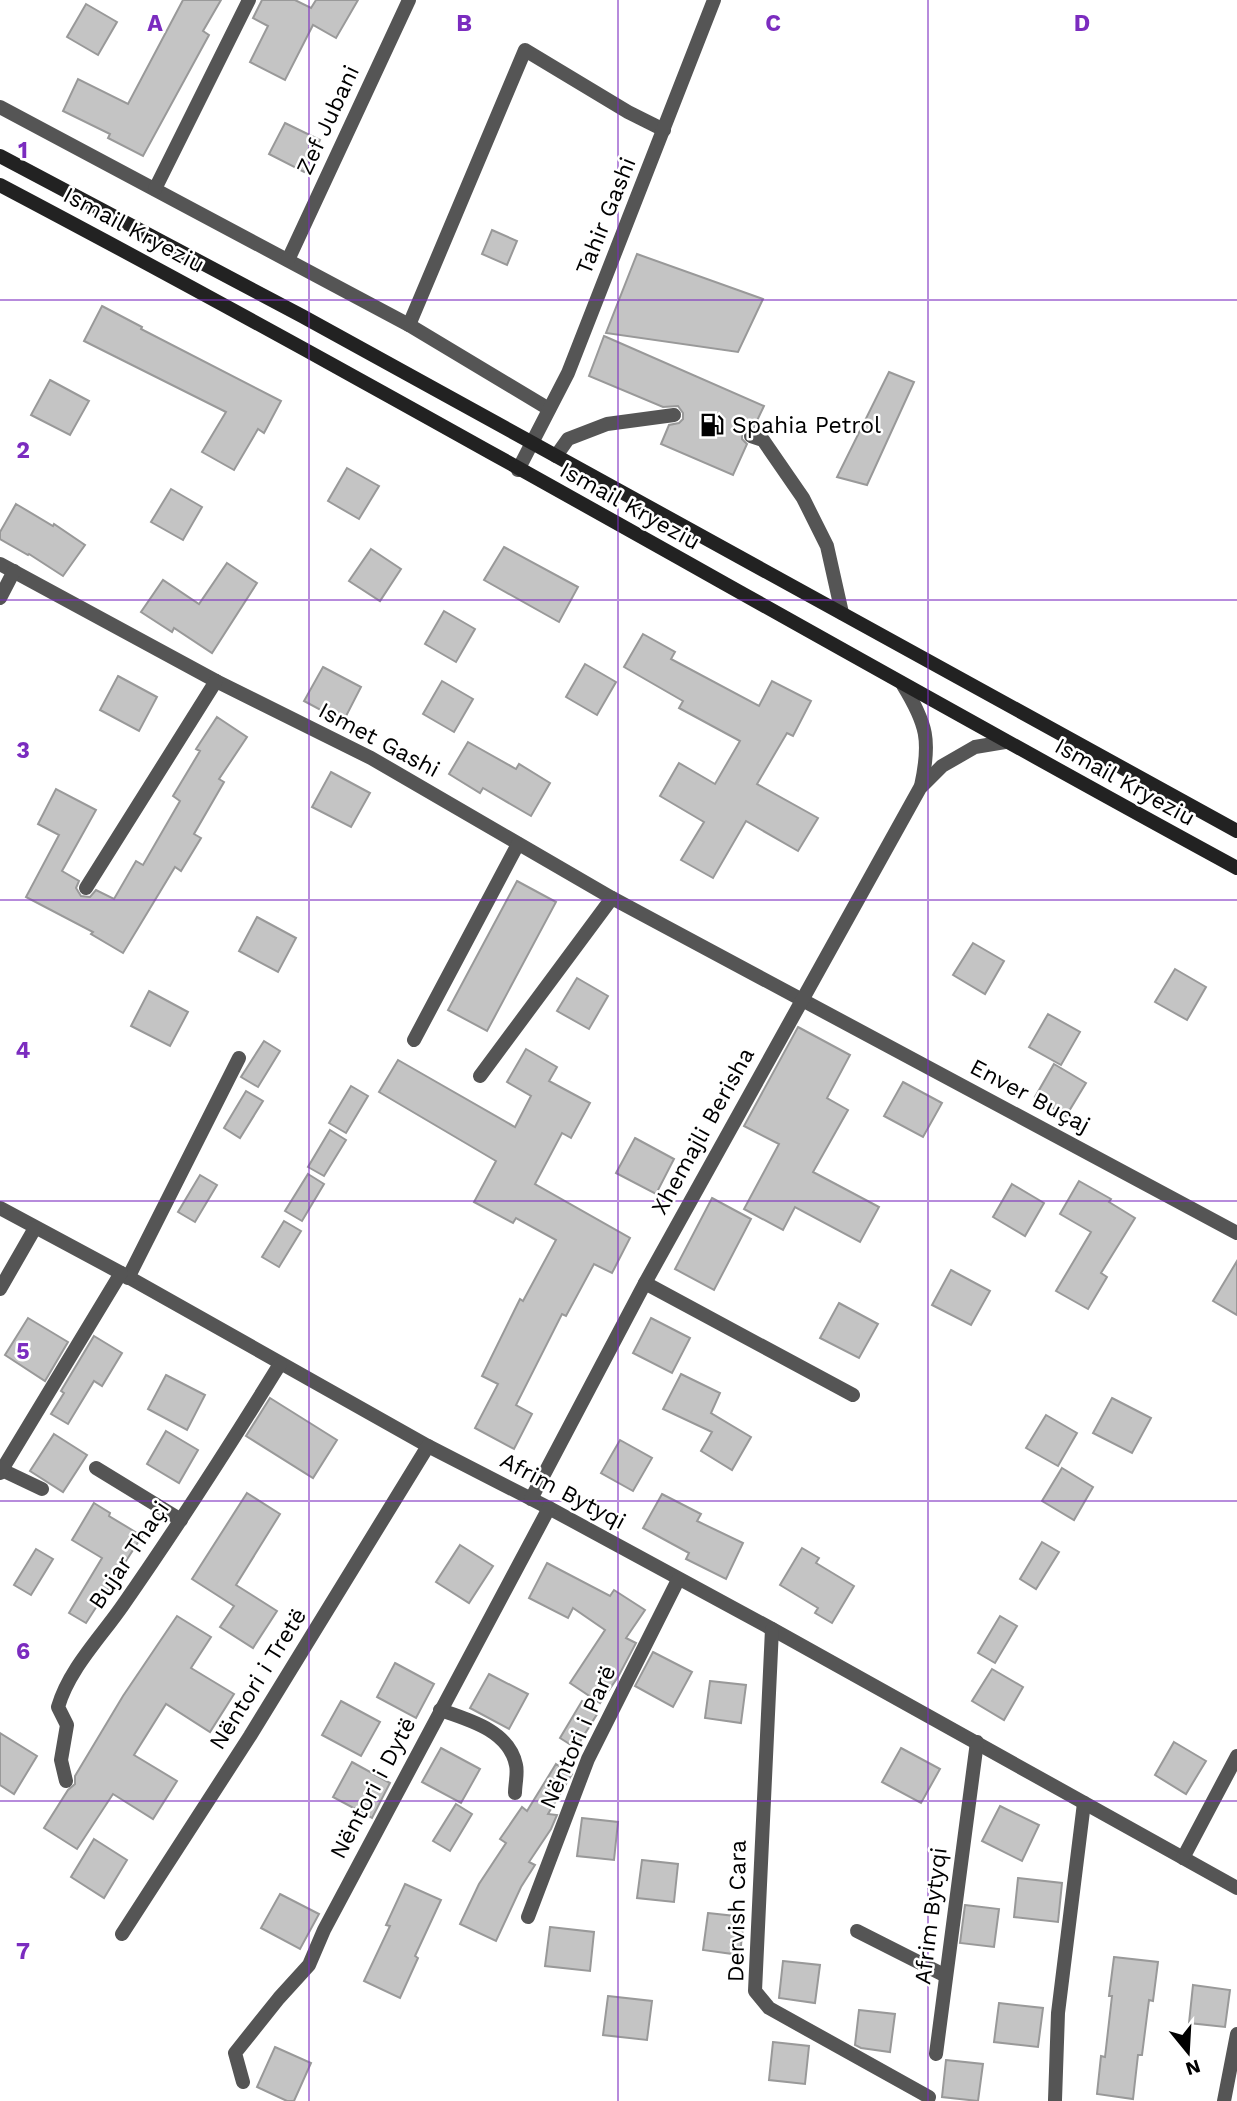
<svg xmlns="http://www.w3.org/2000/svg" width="1237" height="2101" font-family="'Work Sans',sans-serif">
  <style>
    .building { fill: #c4c4c4; stroke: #999; stroke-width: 2 }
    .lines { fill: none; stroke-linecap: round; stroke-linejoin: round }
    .lane { stroke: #555; stroke-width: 14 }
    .street { stroke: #555; stroke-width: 14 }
    .secondary { stroke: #222; stroke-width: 14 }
    .grid { fill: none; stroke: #7b2cbf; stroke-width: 2; stroke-opacity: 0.55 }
    .labels { text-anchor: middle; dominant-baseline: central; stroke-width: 5; stroke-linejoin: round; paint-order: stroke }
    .street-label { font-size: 23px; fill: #000; stroke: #fff }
    .poi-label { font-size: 23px; fill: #000; stroke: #fff; text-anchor: start }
    .grid-label { font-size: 23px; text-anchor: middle; font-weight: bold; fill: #7b2cbf; stroke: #fff; stroke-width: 5; stroke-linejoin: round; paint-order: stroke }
  </style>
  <rect width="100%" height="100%" fill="#fff"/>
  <!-- building -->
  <g class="building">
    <path d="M 183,0 L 221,0 L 203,31 L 209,35 L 143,156 L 108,138 L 110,134 L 63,111 L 78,79 L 128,104 Z"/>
    <path d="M 262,0 L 295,0 L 311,8 L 316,0 L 358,0 L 336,38 L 313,25 L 285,80 L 250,62 L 268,26 L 253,18 Z"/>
    <path d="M 86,4 L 117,22 L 98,55 L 67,37 Z"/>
    <path d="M 285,123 L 320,140 L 304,172 L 269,154 Z"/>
    <path d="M 492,230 L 517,241 L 507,265 L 482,254 Z"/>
    <path d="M 637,254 L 763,299 L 738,352 L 606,333 Z"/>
    <path d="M 102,306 L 142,327 L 141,329 L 281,401 L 264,433 L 258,429 L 234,470 L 202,452 L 226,412 L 84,341 Z"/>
    <path d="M 604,336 L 764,406 L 754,427 L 748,427 L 742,432 L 742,439 L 747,444 L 733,475 L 661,444 L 669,425 L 679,423 L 683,419 L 683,413 L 678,406 L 663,407 L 589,376 Z"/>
    <path d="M 889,372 L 914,382 L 867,485 L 837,477 Z"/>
    <path d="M 50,380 L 89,401 L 70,435 L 31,415 Z"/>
    <path d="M 347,468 L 379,486 L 359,519 L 328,501 Z"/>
    <path d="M 171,489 L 202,507 L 183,540 L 151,522 Z"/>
    <path d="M 16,504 L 53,526 L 54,524 L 85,545 L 63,576 L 29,554 L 28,555 L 0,539 L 0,532 Z"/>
    <path d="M 504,547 L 578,587 L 559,622 L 484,580 Z"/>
    <path d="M 371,549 L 401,569 L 380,601 L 349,581 Z"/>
    <path d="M 227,563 L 257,583 L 212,653 L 174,628 L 172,632 L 141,612 L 163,580 L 199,604 Z"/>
    <path d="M 444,611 L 475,629 L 456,662 L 425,644 Z"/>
    <path d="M 643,634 L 675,652 L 671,659 L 759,706 L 772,681 L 811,701 L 793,736 L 787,733 L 757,784 L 818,818 L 798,851 L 746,821 L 713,878 L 681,860 L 704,822 L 660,796 L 679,763 L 715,784 L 740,741 L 679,708 L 683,701 L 624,667 Z"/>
    <path d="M 585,664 L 616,682 L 597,715 L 566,697 Z"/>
    <path d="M 323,667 L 361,687 L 343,722 L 304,701 Z"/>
    <path d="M 118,676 L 157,697 L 139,731 L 100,710 Z"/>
    <path d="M 442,681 L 473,699 L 454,732 L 423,714 Z"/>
    <path d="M 217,717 L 247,737 L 219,779 L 224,782 L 194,834 L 201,838 L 181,871 L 175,867 L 123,953 L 91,934 L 93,932 L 26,897 L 59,835 L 38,824 L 56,789 L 96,810 L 62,871 L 79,881 L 76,888 L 81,896 L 90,897 L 96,890 L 114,899 L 136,861 L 143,865 L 180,801 L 173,796 L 200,751 L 196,749 Z"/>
    <path d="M 468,742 L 516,769 L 519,764 L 550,783 L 531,816 L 483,788 L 480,793 L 449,774 Z"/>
    <path d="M 331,772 L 370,793 L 351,827 L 312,807 Z"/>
    <path d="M 517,881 L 556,902 L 487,1031 L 448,1010 Z"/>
    <path d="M 257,917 L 296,938 L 278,972 L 239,951 Z"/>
    <path d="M 973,943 L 1004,961 L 985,994 L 953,975 Z"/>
    <path d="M 1175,969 L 1206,987 L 1187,1020 L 1155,1002 Z"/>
    <path d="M 577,978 L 608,996 L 589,1029 L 557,1011 Z"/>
    <path d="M 149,991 L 188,1012 L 170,1046 L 131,1026 Z"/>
    <path d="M 1048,1014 L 1080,1032 L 1061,1065 L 1029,1047 Z"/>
    <path d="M 798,1027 L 850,1055 L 827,1098 L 848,1110 L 813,1172 L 879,1207 L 860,1242 L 795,1207 L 783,1230 L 744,1209 L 779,1144 L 744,1126 Z"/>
    <path d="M 264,1041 L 280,1051 L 258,1087 L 241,1077 Z"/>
    <path d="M 526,1049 L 557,1067 L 549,1081 L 590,1103 L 571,1138 L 562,1133 L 535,1184 L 630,1238 L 612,1273 L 594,1264 L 566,1316 L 562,1314 L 516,1405 L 532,1414 L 514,1449 L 475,1428 L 498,1384 L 482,1376 L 520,1299 L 523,1301 L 556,1240 L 516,1218 L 513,1223 L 474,1202 L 496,1161 L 379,1092 L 398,1060 L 515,1127 L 531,1096 L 507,1082 Z"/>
    <path d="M 1054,1064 L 1086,1083 L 1066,1116 L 1035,1097 Z"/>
    <path d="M 903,1082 L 942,1103 L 923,1137 L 884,1116 Z"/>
    <path d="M 351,1086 L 368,1096 L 346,1133 L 329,1123 Z"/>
    <path d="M 246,1091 L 263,1101 L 240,1138 L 224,1128 Z"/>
    <path d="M 330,1130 L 346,1140 L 324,1176 L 308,1167 Z"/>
    <path d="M 635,1138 L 674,1159 L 656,1194 L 616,1173 Z"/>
    <path d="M 308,1174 L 324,1184 L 302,1221 L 285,1211 Z"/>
    <path d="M 200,1175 L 217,1185 L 195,1222 L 178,1212 Z"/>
    <path d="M 1079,1181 L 1111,1199 L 1109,1202 L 1135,1218 L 1101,1273 L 1107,1277 L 1088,1309 L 1056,1291 L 1091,1232 L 1060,1214 Z"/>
    <path d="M 1012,1184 L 1044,1203 L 1025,1236 L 993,1217 Z"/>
    <path d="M 712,1198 L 751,1219 L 714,1290 L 675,1269 Z"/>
    <path d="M 284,1221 L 301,1231 L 279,1267 L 262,1257 Z"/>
    <path d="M 1237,1261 L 1237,1315 L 1213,1301 Z"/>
    <path d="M 951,1270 L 990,1291 L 971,1325 L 932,1305 Z"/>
    <path d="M 839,1303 L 878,1324 L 859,1358 L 820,1338 Z"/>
    <path d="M 28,1318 L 68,1342 L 45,1381 L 5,1355 Z"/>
    <path d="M 651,1318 L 690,1338 L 672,1373 L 633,1353 Z"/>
    <path d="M 94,1336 L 122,1353 L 102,1386 L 94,1381 L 68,1424 L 51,1414 L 64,1393 L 61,1391 Z"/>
    <path d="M 681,1374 L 720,1393 L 711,1413 L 751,1437 L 732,1470 L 701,1451 L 712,1432 L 663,1409 Z"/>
    <path d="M 166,1375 L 205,1395 L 187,1430 L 148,1409 Z"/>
    <path d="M 270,1398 L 337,1440 L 313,1478 L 246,1436 Z"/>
    <path d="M 1112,1398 L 1151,1418 L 1132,1453 L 1093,1433 Z"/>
    <path d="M 1046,1415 L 1077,1433 L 1058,1466 L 1026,1448 Z"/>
    <path d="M 166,1431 L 198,1450 L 179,1483 L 147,1464 Z"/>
    <path d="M 54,1434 L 87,1455 L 63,1492 L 30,1471 Z"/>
    <path d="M 620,1440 L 652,1458 L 633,1491 L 601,1473 Z"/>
    <path d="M 1062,1468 L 1093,1487 L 1074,1520 L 1042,1501 Z"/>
    <path d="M 247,1493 L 280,1514 L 236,1585 L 277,1611 L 253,1648 L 220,1627 L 234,1606 L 192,1579 Z"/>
    <path d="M 662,1494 L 701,1514 L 697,1521 L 743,1543 L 726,1579 L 686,1559 L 689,1553 L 643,1528 Z"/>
    <path d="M 94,1503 L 110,1513 L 109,1516 L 142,1536 L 86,1623 L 69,1613 L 102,1558 L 72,1540 Z"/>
    <path d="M 1042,1542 L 1059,1552 L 1036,1589 L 1020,1579 Z"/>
    <path d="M 460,1545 L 493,1566 L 469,1603 L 436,1582 Z"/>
    <path d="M 802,1548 L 819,1558 L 816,1563 L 854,1586 L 832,1623 L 815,1613 L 818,1608 L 780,1585 Z"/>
    <path d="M 36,1549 L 53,1559 L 31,1595 L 14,1585 Z"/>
    <path d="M 547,1563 L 610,1596 L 614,1590 L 645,1610 L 626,1638 L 636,1643 L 618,1677 L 600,1703 L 570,1683 L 605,1630 L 573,1608 L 568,1618 L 529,1598 Z"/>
    <path d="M 177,1616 L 211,1637 L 191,1668 L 234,1694 L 210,1732 L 166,1704 L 134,1755 L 177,1781 L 153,1819 L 113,1794 L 77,1849 L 44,1828 L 68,1790 L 75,1784 L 75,1776 L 123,1696 Z"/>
    <path d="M 1000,1616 L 1017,1626 L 995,1663 L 978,1653 Z"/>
    <path d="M 653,1652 L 692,1672 L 673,1707 L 635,1686 Z"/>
    <path d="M 395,1663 L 434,1684 L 416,1718 L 377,1697 Z"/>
    <path d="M 992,1669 L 1023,1687 L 1004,1720 L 972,1701 Z"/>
    <path d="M 489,1674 L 528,1694 L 509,1729 L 470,1708 Z"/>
    <path d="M 710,1681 L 746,1685 L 741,1723 L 705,1718 Z"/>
    <path d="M 341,1701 L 380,1722 L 361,1756 L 322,1735 Z"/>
    <path d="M 582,1701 L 599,1711 L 576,1748 L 560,1738 Z"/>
    <path d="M 0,1733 L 37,1756 L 14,1794 L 0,1785 Z"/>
    <path d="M 1174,1742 L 1206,1761 L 1186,1794 L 1155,1775 Z"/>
    <path d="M 441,1748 L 480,1769 L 461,1803 L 422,1782 Z"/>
    <path d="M 901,1748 L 940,1769 L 921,1803 L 882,1782 Z"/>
    <path d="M 352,1762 L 390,1783 L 372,1818 L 333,1797 Z"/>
    <path d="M 556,1764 L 572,1774 L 548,1814 L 557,1815 L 551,1829 L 529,1862 L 535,1865 L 521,1887 L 496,1941 L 460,1924 L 479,1884 L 506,1843 L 500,1839 L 522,1807 L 527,1811 Z"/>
    <path d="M 456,1804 L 472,1814 L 450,1851 L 433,1841 Z"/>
    <path d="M 1000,1806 L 1039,1825 L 1022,1861 L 982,1841 Z"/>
    <path d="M 582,1818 L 618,1822 L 614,1860 L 577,1856 Z"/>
    <path d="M 94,1839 L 127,1860 L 104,1898 L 71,1877 Z"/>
    <path d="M 642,1860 L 678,1864 L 674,1902 L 637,1898 Z"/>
    <path d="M 1018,1878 L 1062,1883 L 1058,1922 L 1014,1917 Z"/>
    <path d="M 405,1884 L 441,1900 L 415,1956 L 418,1958 L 400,1998 L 364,1981 L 390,1926 L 386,1925 Z"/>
    <path d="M 280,1894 L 319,1914 L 300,1949 L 261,1928 Z"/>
    <path d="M 965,1905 L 999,1909 L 994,1947 L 960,1943 Z"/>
    <path d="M 708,1913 L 744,1917 L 740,1955 L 703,1950 Z"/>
    <path d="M 550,1927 L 594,1932 L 590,1971 L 545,1966 Z"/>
    <path d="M 1114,1957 L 1158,1962 L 1153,2001 L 1149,2000 L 1142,2055 L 1138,2055 L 1133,2099 L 1097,2094 L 1101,2056 L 1105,2057 L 1112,1996 L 1109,1996 Z"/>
    <path d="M 783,1961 L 820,1965 L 815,2003 L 779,1998 Z"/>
    <path d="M 1193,1985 L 1230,1990 L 1225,2027 L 1189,2023 Z"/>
    <path d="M 608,1996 L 652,2001 L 647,2040 L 603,2035 Z"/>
    <path d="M 999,2003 L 1043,2008 L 1038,2047 L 994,2042 Z"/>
    <path d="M 859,2010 L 895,2014 L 890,2052 L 861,2048 L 855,2045 Z"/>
    <path d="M 773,2042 L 809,2046 L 805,2084 L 769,2080 Z"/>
    <path d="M 275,2047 L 311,2063 L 294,2101 L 287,2101 L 257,2087 Z"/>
    <path d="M 946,2060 L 983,2064 L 978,2101 L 942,2097 Z"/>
  </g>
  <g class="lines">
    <!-- lane -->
    <g class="lane">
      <path d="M 409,325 L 525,50 L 628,112 L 664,130"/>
      <path d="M 751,436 L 763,440 L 803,498 L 827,546 L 842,613"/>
      <path d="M 556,456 L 568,439 L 607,424 L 674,415"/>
      <path d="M 645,1283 L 853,1395"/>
      <path d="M 96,1468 L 181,1520"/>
      <path d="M 2,1470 L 42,1489"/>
      <path d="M 440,1710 C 470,1720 509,1731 516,1765 C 518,1773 515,1784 515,1793"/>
      <path d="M 857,1931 L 946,1976"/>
    </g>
    <!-- street -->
    <g class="street">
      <path d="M 0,107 L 409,325 L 549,409"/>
      <path d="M 155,189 L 249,0"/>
      <path d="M 288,260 L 409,0"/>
      <path d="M 518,470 L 568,373 L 714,0"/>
      <path d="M 0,564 L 216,681 L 371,758 L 612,898 L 1237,1233"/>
      <path d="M 0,598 L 14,571"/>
      <path d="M 903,685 C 927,724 931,741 921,786"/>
      <path d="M 86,888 L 216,681"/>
      <path d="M 414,1040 L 518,844"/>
      <path d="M 480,1076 L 612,898"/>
      <path d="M 0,1208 L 121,1273 L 428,1446 L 549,1508 L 772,1629 L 1237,1888"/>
      <path d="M 128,1278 L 239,1058"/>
      <path d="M 0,1289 L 35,1228"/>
      <path d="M 0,1473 L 121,1273"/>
      <path d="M 531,1499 L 645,1283 L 920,788 L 942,766 L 975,747 L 1005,742"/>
      <path d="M 772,1629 L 755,1991 L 769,2008 L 929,2097"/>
      <path d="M 66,1781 L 61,1760 L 67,1725 L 58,1707 C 69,1669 101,1637 123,1605 C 178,1526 230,1445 280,1364"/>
      <path d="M 1183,1858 L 1237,1756"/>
      <path d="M 528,1917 L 588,1759 L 678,1580"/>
      <path d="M 122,1934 L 250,1736 L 428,1446"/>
      <path d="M 936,2054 L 977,1742"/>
      <path d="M 243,2082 L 235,2053 L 279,1998 L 309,1965 L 324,1930 L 549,1508"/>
      <path d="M 1055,2100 L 1058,2013 L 1084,1803"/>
      <path d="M 1224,2101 L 1237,2034"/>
    </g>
    <!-- secondary -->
    <g class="secondary">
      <path d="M 0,156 L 302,316 L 1237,831"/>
      <path d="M 0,185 C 417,405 823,643 1237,868"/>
    </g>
  </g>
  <!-- grid -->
  <path class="grid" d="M 309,0 L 309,2101M 618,0 L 618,2101M 928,0 L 928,2101M 0,300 L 1237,300M 0,600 L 1237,600M 0,900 L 1237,900M 0,1201 L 1237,1201M 0,1501 L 1237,1501M 0,1801 L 1237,1801"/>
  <!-- icons -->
  <defs>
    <g id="fuel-bare" transform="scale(1.89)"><path d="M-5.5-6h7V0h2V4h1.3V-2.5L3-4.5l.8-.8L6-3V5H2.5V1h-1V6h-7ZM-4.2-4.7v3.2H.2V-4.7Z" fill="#000" stroke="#fff" stroke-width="2.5" paint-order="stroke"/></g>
  </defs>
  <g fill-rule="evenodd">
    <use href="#fuel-bare" x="712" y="425"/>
  </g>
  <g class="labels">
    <!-- street labels -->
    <g class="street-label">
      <text transform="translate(328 120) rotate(-65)">Zef Jubani</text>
      <text transform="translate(606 216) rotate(-68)">Tahir Gashi</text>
      <text transform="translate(134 230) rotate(28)">Ismail Kryeziu</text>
      <text transform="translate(630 506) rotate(29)">Ismail Kryeziu</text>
      <text transform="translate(379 740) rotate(28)">Ismet Gashi</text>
      <text transform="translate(1125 782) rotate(29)">Ismail Kryeziu</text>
      <text transform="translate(1030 1096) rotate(28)">Enver Buçaj</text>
      <text transform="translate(703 1131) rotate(-61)">Xhemajli Berisha</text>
      <text transform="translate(563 1491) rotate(28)">Afrim Bytyqi</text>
      <text transform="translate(129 1555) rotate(-56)">Bujar Thaçi</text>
      <text transform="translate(258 1679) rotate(-58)">Nëntori i Tretë</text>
      <text transform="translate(578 1737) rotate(-66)">Nëntori i Parë</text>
      <text transform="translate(373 1788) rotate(-62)">Nëntori i Dytë</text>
      <text transform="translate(737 1911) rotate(-89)">Dervish Cara</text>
      <text transform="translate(931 1916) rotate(-83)">Afrim Bytyqi</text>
    </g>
    <!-- poi labels -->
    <g class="poi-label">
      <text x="732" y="425">Spahia Petrol</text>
    </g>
  </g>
  <g class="grid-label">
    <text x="155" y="31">A</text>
    <text x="464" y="31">B</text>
    <text x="773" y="31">C</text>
    <text x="1082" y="31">D</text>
    <text x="23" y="158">1</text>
    <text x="23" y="458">2</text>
    <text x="23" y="758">3</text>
    <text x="23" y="1058">4</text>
    <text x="23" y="1359">5</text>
    <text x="23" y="1659">6</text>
    <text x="23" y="1959">7</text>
  </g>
  <!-- north arrow -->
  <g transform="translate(1188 2052) rotate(162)" stroke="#ffffff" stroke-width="5" paint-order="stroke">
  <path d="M0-5L12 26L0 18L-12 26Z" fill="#000000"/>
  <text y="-10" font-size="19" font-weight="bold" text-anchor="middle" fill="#000000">N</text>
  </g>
</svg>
